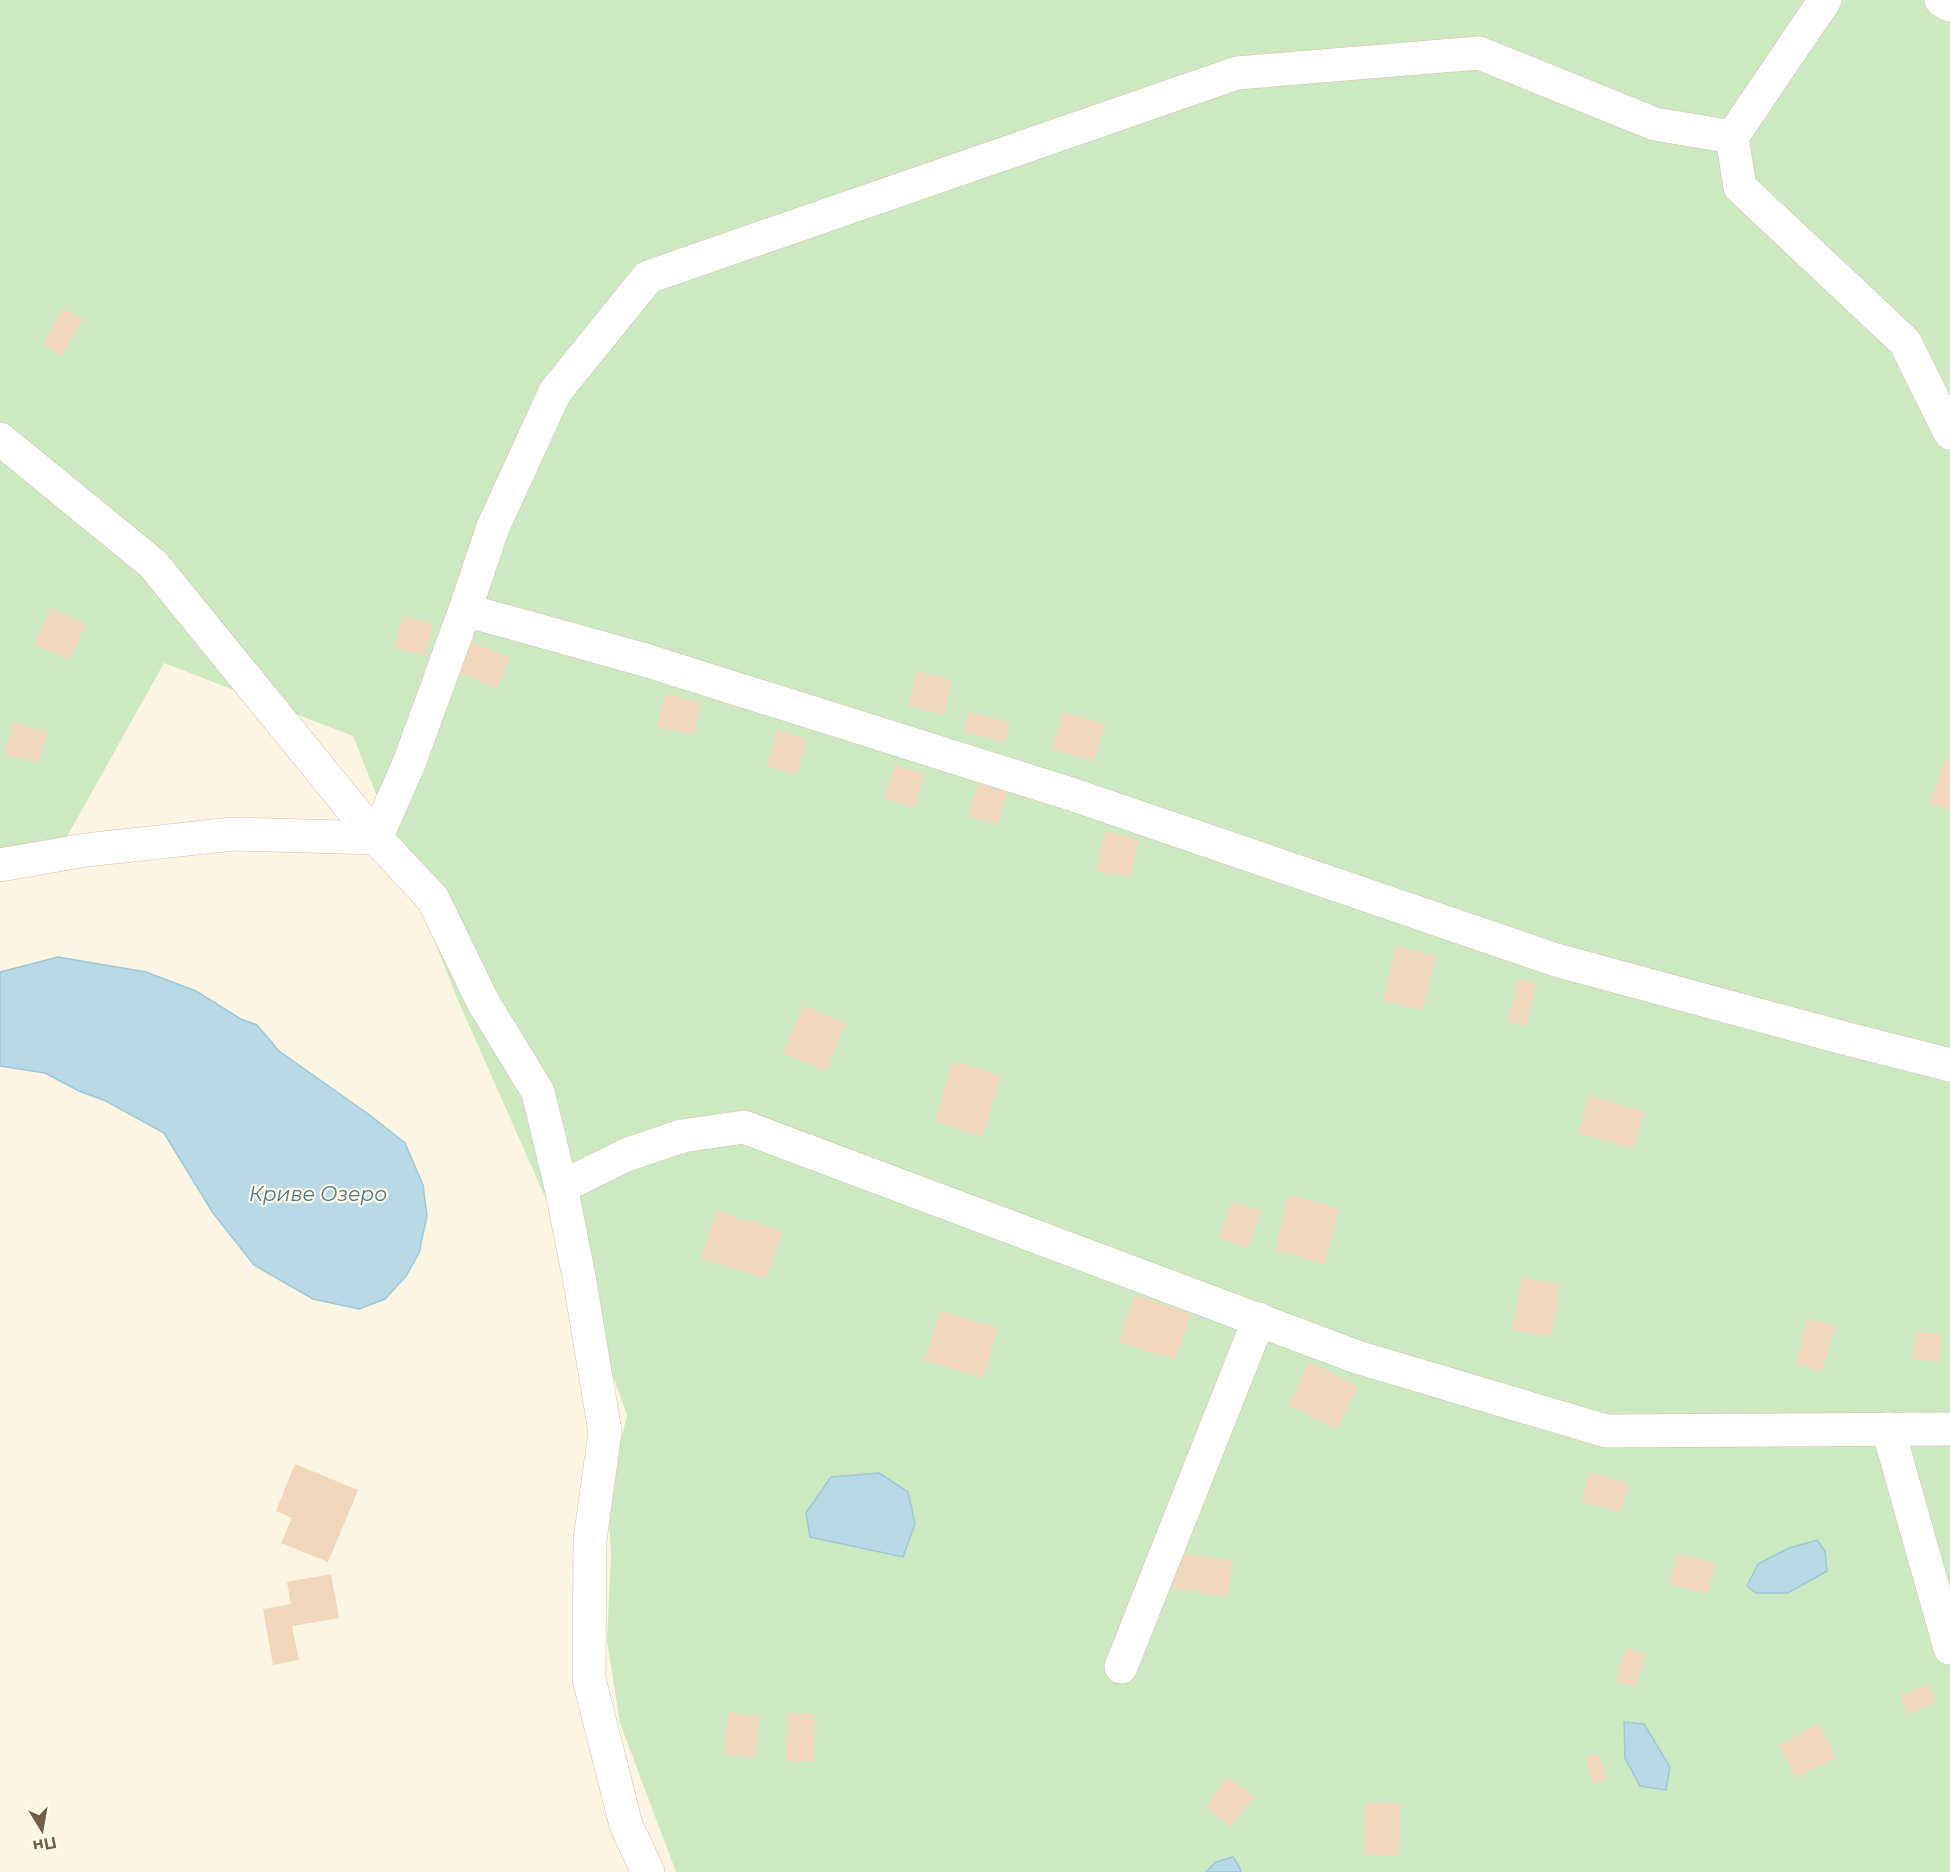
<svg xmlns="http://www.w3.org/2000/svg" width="1950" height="1872" font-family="Montserrat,sans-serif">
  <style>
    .green { fill: #cde9c2 }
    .water { fill: #b8d9e5; stroke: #9fc7d6; stroke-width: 1.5 }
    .building { fill: #f0d7bc }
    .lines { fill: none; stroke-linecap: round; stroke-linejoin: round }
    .minor-casing { stroke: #cfc0ad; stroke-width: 34 }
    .minor { stroke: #fff; stroke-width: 33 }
    .labels { text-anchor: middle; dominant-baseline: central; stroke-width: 4.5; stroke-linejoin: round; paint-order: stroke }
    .water-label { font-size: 20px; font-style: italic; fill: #47798d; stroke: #fff9e9 }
  </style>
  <rect width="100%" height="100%" fill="#fcf5e3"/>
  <!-- green -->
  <path class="green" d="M 0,0 L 1950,0 L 1950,1872 L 676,1872 L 620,1723 L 607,1641 L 611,1555 L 608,1494 L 627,1415 L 564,1240 L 457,998 L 353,736 L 164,663 L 64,842 L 0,857 Z"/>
  <!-- water -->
  <g class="water">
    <path d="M 58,957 L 146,972 L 196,991 L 241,1019 L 257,1025 L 279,1051 L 371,1116 L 405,1143 L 423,1185 L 427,1216 L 419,1253 L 406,1276 L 385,1299 L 359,1309 L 313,1299 L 254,1265 L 213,1213 L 164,1133 L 106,1101 L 79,1091 L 45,1073 L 0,1066 L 0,972 Z"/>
    <path d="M 879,1473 L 908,1492 L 915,1524 L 903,1557 L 810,1537 L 806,1513 L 831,1477 Z"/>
    <path d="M 1817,1540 L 1825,1551 L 1827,1571 L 1788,1593 L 1756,1593 L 1747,1586 L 1758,1564 L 1789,1548 Z"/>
    <path d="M 1624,1722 L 1644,1724 L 1670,1767 L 1666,1790 L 1640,1786 L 1625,1758 Z"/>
    <path d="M 1233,1857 L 1240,1868 L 1241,1872 L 1206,1872 L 1216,1862 Z"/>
  </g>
  <!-- building -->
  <g class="building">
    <path d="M 63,308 L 83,319 L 62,356 L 43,344 Z"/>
    <path d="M 51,608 L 86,624 L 69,660 L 34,644 Z"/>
    <path d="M 402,616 L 433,623 L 425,655 L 394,648 Z"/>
    <path d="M 466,639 L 510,658 L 497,689 L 453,669 Z"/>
    <path d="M 916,671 L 952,680 L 944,715 L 909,706 Z"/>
    <path d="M 665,694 L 701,703 L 694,735 L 657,727 Z"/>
    <path d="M 969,712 L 1010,722 L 1005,742 L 964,732 Z"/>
    <path d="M 1063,712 L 1105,724 L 1094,761 L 1052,749 Z"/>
    <path d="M 13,722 L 48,732 L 38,763 L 4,754 Z"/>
    <path d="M 777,730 L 807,739 L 797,775 L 767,766 Z"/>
    <path d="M 1945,759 L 1950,761 L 1950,811 L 1929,804 Z"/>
    <path d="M 895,765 L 925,774 L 914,808 L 884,798 Z"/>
    <path d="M 978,784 L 1007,792 L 998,825 L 968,816 Z"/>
    <path d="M 1105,831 L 1139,839 L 1130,877 L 1096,870 Z"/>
    <path d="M 1396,946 L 1436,956 L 1423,1010 L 1383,1001 Z"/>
    <path d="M 1518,979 L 1536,983 L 1526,1026 L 1508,1021 Z"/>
    <path d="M 803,1005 L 846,1023 L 826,1071 L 783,1053 Z"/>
    <path d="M 953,1061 L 1001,1076 L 982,1137 L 934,1121 Z"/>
    <path d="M 1589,1095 L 1644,1112 L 1633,1149 L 1578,1133 Z"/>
    <path d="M 1289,1195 L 1339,1208 L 1325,1264 L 1275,1250 Z"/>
    <path d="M 1232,1201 L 1261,1211 L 1248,1248 L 1219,1238 Z"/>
    <path d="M 717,1211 L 782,1232 L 766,1279 L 701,1258 Z"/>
    <path d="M 1522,1277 L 1560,1285 L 1551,1337 L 1512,1330 Z"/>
    <path d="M 1134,1295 L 1191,1314 L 1175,1360 L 1119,1342 Z"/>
    <path d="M 940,1311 L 998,1328 L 983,1378 L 925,1361 Z"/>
    <path d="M 1808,1318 L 1835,1326 L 1822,1372 L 1795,1364 Z"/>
    <path d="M 1916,1331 L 1942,1334 L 1939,1362 L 1912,1358 Z"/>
    <path d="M 1309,1362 L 1358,1386 L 1337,1429 L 1288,1405 Z"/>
    <path d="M 295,1464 L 358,1490 L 328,1562 L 281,1543 L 292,1518 L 276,1511 Z"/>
    <path d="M 1589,1472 L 1629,1483 L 1621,1512 L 1582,1502 Z"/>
    <path d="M 1178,1552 L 1233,1561 L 1227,1597 L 1172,1588 Z"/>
    <path d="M 1677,1554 L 1715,1563 L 1707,1594 L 1669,1584 Z"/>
    <path d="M 331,1574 L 339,1618 L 292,1626 L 299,1660 L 273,1665 L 263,1609 L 291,1604 L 287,1582 Z"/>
    <path d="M 1625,1648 L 1646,1654 L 1636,1687 L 1616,1681 Z"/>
    <path d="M 1929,1684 L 1936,1703 L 1907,1714 L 1900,1695 Z"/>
    <path d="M 729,1712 L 760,1716 L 754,1758 L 723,1754 Z"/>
    <path d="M 787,1713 L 815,1714 L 814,1762 L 786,1761 Z"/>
    <path d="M 1819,1723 L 1836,1757 L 1796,1778 L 1779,1745 Z"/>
    <path d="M 1599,1754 L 1606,1779 L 1592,1783 L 1585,1757 Z"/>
    <path d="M 1228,1777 L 1254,1796 L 1232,1827 L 1205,1807 Z"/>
    <path d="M 1365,1803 L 1400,1804 L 1399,1855 L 1364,1855 Z"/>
  </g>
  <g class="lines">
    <!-- minor casing -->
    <g class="minor-casing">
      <g id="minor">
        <path d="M 1825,0 L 1732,137 L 1740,187 L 1905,342 L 1950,433"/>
        <path d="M 1941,0 L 1950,5"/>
        <path d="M 0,439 L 153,564 L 376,838 L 433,899 L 483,1002 L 538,1092 L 561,1187 L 580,1282 L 605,1432 L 590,1540 L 589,1679 L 626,1825 L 648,1872"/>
        <path d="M 465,610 L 493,527 L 555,392 L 648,277 L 1237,73 L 1479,53 L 1655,124 L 1732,137"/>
        <path d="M 0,865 L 86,850 L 233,834 L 376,838 L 410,761 L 465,610 L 645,660 L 1071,794 L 1556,960 L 1840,1037 L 1950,1065"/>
        <path d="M 561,1187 L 626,1155 L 682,1136 L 744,1127 L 1357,1357 L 1606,1431 L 1950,1429"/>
        <path d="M 1888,1429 L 1950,1648"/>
        <path d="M 1121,1667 L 1259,1319"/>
      </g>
    </g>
    <!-- minor -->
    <use href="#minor" class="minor"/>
  </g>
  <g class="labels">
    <!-- water labels -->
    <g class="water-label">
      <text x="318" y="1194">Криве Озеро</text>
    </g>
  </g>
  <!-- north arrow -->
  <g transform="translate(42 1830) rotate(169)" stroke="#fff9e9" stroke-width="4.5" paint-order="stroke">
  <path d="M0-4.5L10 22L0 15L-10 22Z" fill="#735e4a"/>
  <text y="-9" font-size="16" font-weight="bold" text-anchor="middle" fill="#735e4a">Пн</text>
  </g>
</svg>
